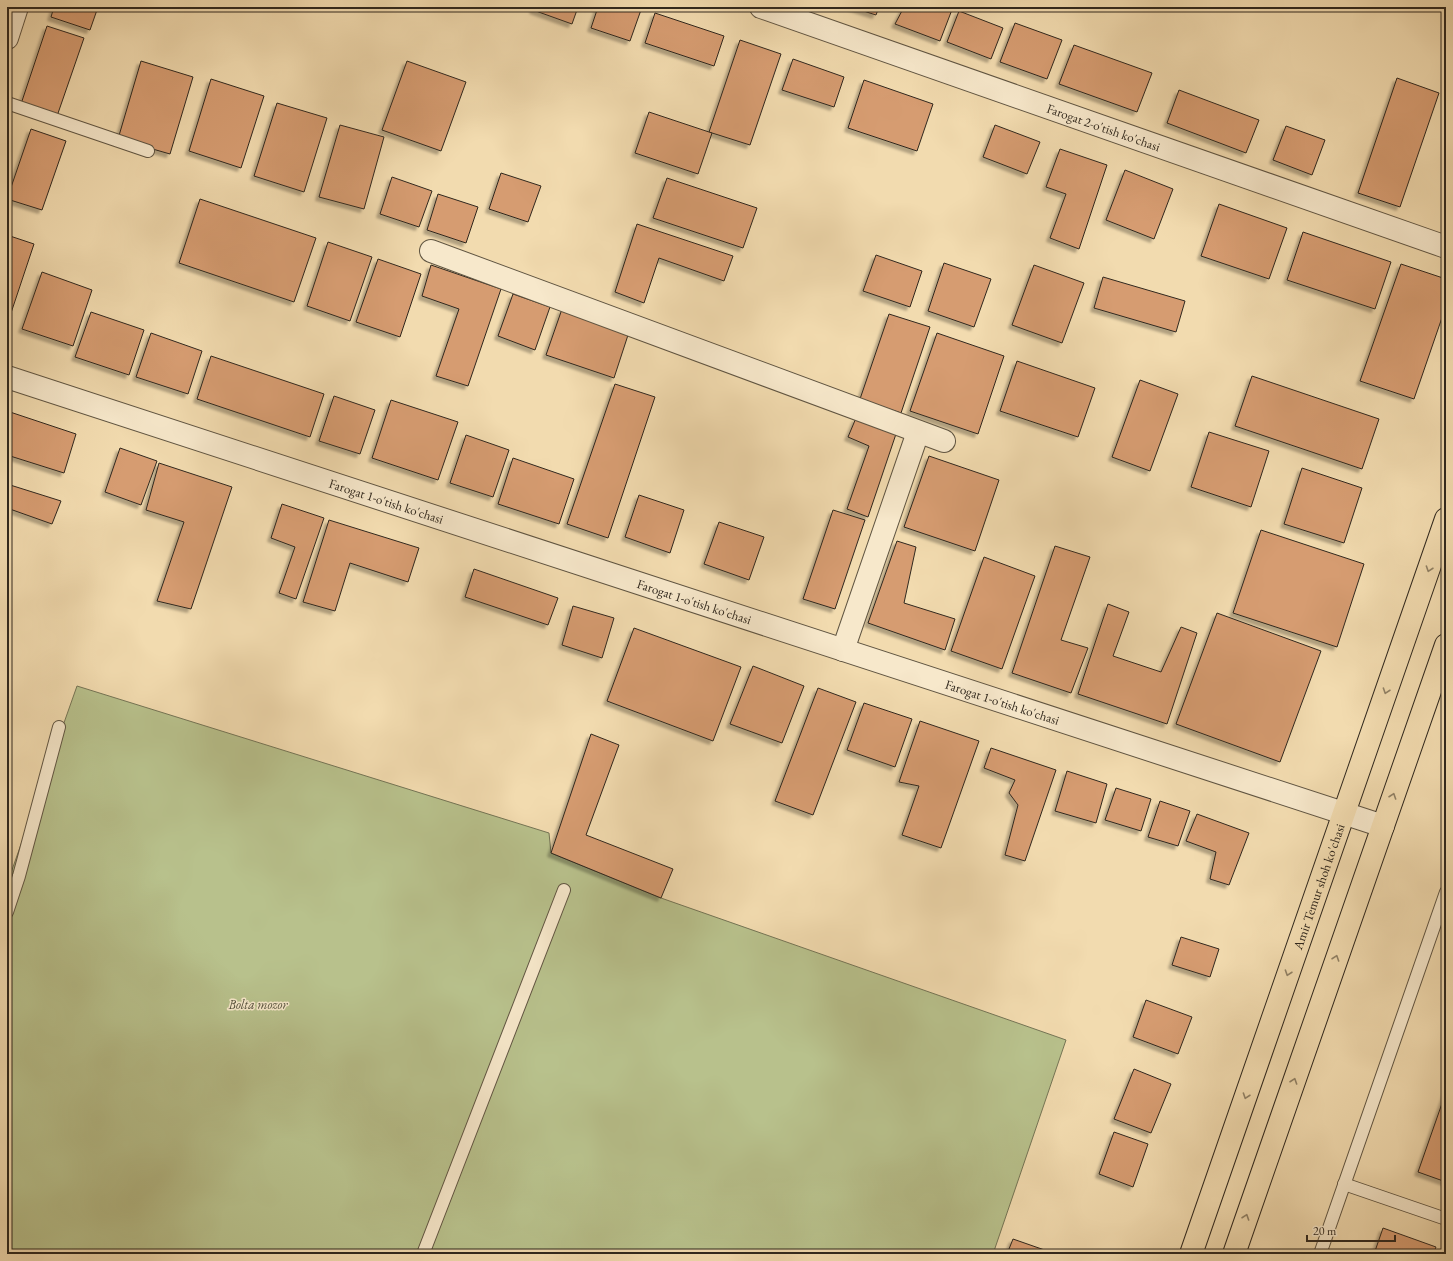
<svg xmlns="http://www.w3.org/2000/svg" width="1453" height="1261" font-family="'EB Garamond',serif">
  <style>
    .green { fill: #b8c18c; stroke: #747455 }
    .building { fill: #d69c71; stroke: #30281e; filter: url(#shadow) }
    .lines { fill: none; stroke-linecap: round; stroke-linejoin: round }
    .lane-casing { stroke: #605542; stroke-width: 14 }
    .street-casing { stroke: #605542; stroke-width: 24 }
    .primary-casing { stroke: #30281e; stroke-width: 24 }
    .lane { stroke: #f7e8cb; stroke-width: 12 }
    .street { stroke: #f7e8cb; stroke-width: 22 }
    .primary { stroke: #f2dbaf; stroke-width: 22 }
    .oneway { stroke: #918266 }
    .labels { text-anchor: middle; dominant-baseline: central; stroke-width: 3; stroke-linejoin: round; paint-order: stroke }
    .street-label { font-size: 13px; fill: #30281e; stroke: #f7e8cb }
    .park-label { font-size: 13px; font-style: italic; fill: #524e3a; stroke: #f7e8cb }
  </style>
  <defs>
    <filter id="shadow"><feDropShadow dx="-3.5" dy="3.5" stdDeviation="1" flood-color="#0004"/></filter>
  </defs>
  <rect width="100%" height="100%" fill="#f2dbaf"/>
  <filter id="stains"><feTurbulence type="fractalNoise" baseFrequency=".005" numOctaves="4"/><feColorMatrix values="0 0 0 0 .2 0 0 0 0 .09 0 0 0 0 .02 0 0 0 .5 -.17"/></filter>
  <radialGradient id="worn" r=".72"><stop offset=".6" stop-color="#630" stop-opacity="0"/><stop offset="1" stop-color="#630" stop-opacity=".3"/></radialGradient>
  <!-- green -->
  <path class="green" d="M 77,686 L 549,833 L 551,853 L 661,898 L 1066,1040 L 993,1254 L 7,1254 L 7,884 Z"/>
  <!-- building -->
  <g class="building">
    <path d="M 54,7 L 98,7 L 90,30 L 51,17 Z"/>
    <path d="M 534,7 L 578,7 L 572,24 L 533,10 Z"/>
    <path d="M 598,7 L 642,7 L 630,41 L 591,28 Z"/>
    <path d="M 851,7 L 879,7 L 876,15 Z"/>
    <path d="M 904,7 L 914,7 L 923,10 L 924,7 L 953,7 L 940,41 L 895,24 Z"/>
    <path d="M 959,11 L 1003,28 L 991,59 L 947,42 Z"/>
    <path d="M 655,13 L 724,36 L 714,66 L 645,43 Z"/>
    <path d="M 1015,23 L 1062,40 L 1047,79 L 1000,62 Z"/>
    <path d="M 47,26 L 84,38 L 56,119 L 20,107 Z"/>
    <path d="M 740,40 L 781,54 L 750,145 L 709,132 Z"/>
    <path d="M 1074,45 L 1152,73 L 1137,112 L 1059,84 Z"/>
    <path d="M 793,59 L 844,77 L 834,107 L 782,90 Z"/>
    <path d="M 141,61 L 193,77 L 170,154 L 118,139 Z"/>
    <path d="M 407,61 L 466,82 L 441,151 L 382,130 Z"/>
    <path d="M 1397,78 L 1439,93 L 1400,207 L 1358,193 Z"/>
    <path d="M 211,79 L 264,96 L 241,168 L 189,151 Z"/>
    <path d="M 864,80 L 933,104 L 917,151 L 848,128 Z"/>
    <path d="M 1179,90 L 1259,120 L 1246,153 L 1167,123 Z"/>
    <path d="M 277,103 L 327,118 L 304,192 L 254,176 Z"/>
    <path d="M 649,112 L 712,133 L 698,174 L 635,153 Z"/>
    <path d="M 340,125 L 384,137 L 364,209 L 319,197 Z"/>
    <path d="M 995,125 L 1040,142 L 1027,174 L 983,157 Z"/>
    <path d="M 1286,126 L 1325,140 L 1312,175 L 1273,160 Z"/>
    <path d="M 31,129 L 66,141 L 42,210 L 7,199 Z"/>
    <path d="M 1060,149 L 1107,165 L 1079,249 L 1050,238 L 1066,194 L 1046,187 Z"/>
    <path d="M 1125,170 L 1173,189 L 1154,239 L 1106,220 Z"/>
    <path d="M 501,173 L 541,186 L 528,222 L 489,209 Z"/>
    <path d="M 392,177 L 432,191 L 419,227 L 380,214 Z"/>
    <path d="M 667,178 L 757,208 L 743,248 L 653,218 Z"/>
    <path d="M 438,194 L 478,207 L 466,243 L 427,230 Z"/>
    <path d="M 200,199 L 316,238 L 294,302 L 179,263 Z"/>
    <path d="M 1219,204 L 1287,228 L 1269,279 L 1201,256 Z"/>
    <path d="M 637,224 L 733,256 L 724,281 L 659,258 L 644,303 L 615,292 Z"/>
    <path d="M 1303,232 L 1391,262 L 1375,309 L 1287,280 Z"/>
    <path d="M 7,235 L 34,244 L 7,325 Z"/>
    <path d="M 328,242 L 372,257 L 350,321 L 307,306 Z"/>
    <path d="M 876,255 L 922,271 L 910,307 L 863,291 Z"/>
    <path d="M 378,259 L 421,274 L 400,337 L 356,322 Z"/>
    <path d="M 944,263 L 991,279 L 974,327 L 928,311 Z"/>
    <path d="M 1401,264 L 1446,279 L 1446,306 L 1414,399 L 1360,381 Z"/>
    <path d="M 431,265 L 501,289 L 468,386 L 436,376 L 459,309 L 422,296 Z"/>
    <path d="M 1034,265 L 1084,283 L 1062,343 L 1012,325 Z"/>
    <path d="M 42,272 L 92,290 L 73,346 L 22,329 Z"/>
    <path d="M 1103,277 L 1185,301 L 1176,332 L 1094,308 Z"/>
    <path d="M 513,294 L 550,307 L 535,350 L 498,336 Z"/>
    <path d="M 562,309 L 629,332 L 614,378 L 546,355 Z"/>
    <path d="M 91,312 L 144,330 L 129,375 L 75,357 Z"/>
    <path d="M 889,314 L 930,327 L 901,413 L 860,399 Z"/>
    <path d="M 151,333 L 202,351 L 188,394 L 136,377 Z"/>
    <path d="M 937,333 L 1004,356 L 978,434 L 910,411 Z"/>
    <path d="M 211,356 L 324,394 L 310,437 L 197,399 Z"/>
    <path d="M 1017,361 L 1095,388 L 1078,437 L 1000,411 Z"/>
    <path d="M 1252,376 L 1379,419 L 1362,469 L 1235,426 Z"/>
    <path d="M 1140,380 L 1178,394 L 1150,471 L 1112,457 Z"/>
    <path d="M 615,384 L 655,397 L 608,538 L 567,524 Z"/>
    <path d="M 334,396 L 375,410 L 360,454 L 319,441 Z"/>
    <path d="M 391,400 L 458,422 L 438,480 L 372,458 Z"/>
    <path d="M 7,411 L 76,434 L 64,473 L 7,455 Z"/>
    <path d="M 856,418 L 897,431 L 868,517 L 847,509 L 869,446 L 848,437 Z"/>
    <path d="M 1209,432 L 1269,451 L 1251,507 L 1191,487 Z"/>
    <path d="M 466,435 L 509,450 L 493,497 L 450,483 Z"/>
    <path d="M 120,448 L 157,461 L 141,505 L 105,492 Z"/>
    <path d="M 929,456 L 999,480 L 975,551 L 904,527 Z"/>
    <path d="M 513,458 L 574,479 L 559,524 L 498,504 Z"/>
    <path d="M 159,463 L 232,487 L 191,609 L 157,601 L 184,522 L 146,510 Z"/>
    <path d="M 1302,468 L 1362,488 L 1344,543 L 1284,524 Z"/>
    <path d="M 7,484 L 61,501 L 52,524 L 7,508 Z"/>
    <path d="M 639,495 L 684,510 L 670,553 L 625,537 Z"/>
    <path d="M 282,504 L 324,518 L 296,599 L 279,593 L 295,547 L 271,538 Z"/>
    <path d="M 833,510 L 865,520 L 835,609 L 803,599 Z"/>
    <path d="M 329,520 L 419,548 L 408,582 L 350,563 L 335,611 L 303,602 Z"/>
    <path d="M 719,522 L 764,537 L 749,580 L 704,564 Z"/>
    <path d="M 1261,530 L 1364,564 L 1337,647 L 1233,613 Z"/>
    <path d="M 897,541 L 916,547 L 904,603 L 955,619 L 945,650 L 868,623 Z"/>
    <path d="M 1055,546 L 1090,557 L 1061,640 L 1088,648 L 1071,693 L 1012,673 Z"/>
    <path d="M 984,557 L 1035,576 L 1002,669 L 951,651 Z"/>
    <path d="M 474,569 L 558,598 L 548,625 L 465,597 Z"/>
    <path d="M 1108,604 L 1129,612 L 1113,656 L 1161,672 L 1181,627 L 1197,633 L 1167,724 L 1078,694 Z"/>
    <path d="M 573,606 L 614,618 L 602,658 L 562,645 Z"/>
    <path d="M 1217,613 L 1321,651 L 1280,762 L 1176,724 Z"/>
    <path d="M 634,628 L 741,667 L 713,741 L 607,701 Z"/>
    <path d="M 753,666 L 804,686 L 782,743 L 730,724 Z"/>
    <path d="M 818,688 L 856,702 L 813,815 L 775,801 Z"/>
    <path d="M 864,703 L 912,719 L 895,767 L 847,750 Z"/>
    <path d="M 920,721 L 979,741 L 941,848 L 902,835 L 919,786 L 899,782 Z"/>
    <path d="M 591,734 L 619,745 L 586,835 L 673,869 L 661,898 L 551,853 Z"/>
    <path d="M 991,748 L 1056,770 L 1025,861 L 1005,855 L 1018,805 L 1009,793 L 1015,780 L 984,768 Z"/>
    <path d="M 1067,771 L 1107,784 L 1096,823 L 1055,811 Z"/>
    <path d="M 1116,788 L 1151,799 L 1141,831 L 1105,820 Z"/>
    <path d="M 1160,801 L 1190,811 L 1178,846 L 1148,837 Z"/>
    <path d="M 1197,814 L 1249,833 L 1229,885 L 1210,879 L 1216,852 L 1186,841 Z"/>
    <path d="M 1181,937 L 1219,949 L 1210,977 L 1172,965 Z"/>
    <path d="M 1146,1000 L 1192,1017 L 1178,1054 L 1133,1037 Z"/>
    <path d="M 1134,1069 L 1171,1084 L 1151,1133 L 1114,1119 Z"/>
    <path d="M 1446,1092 L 1446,1182 L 1418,1172 Z"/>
    <path d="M 1114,1132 L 1148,1144 L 1133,1187 L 1099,1174 Z"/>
    <path d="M 1383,1228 L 1436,1247 L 1433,1254 L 1374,1254 Z"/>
    <path d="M 1013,1239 L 1056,1254 L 1007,1254 Z"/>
  </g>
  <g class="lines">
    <!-- lane casing -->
    <g class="lane-casing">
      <g id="lane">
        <path d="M 7,103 L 148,151"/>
        <path d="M 7,912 L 19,876 L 59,727"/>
        <path d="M 1344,1184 L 1446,1219"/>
        <path d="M 423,1254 L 564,890"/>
        <path d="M 1320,1254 L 1446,892"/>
      </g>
    </g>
    <!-- street casing -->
    <g class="street-casing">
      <g id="street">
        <path id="s1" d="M 761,7 L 1446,247"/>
        <path d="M 7,38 L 17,7"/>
        <path d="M 431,251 L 944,441"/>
        <path id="s2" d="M 7,377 L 1383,826"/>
        <path d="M 843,650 L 918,432"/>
      </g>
    </g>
    <!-- primary casing -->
    <g class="primary-casing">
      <g id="primary">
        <path id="s3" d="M 1191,1254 L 1446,519"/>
        <path d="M 1234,1254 L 1446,645"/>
      </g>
    </g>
    <!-- lane -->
    <use href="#lane" class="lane"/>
    <!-- street -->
    <use href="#street" class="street"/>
    <!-- primary -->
    <use href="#primary" class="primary"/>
  </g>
  <!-- one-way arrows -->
  <defs><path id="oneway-chevron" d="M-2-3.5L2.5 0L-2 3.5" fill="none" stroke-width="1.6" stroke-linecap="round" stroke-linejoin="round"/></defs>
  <g class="oneway">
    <use href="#oneway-chevron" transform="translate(1429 569) rotate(109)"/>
    <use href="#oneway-chevron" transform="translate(1386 691) rotate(109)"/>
    <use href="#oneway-chevron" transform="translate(1393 796) rotate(-71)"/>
    <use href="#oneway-chevron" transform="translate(1336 958) rotate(-71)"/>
    <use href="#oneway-chevron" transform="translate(1288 973) rotate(109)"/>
    <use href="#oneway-chevron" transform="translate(1294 1081) rotate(-71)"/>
    <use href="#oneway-chevron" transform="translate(1246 1096) rotate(109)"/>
    <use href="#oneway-chevron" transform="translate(1246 1217) rotate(-71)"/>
  </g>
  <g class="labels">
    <!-- street labels -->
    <g class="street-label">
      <text stroke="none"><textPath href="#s1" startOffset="363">Farogat 2-o'tish ko'chasi</textPath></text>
      <text stroke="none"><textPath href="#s2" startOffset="399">Farogat 1-o'tish ko'chasi</textPath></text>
      <text stroke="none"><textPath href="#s2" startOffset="723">Farogat 1-o'tish ko'chasi</textPath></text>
      <text stroke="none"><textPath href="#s2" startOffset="1047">Farogat 1-o'tish ko'chasi</textPath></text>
      <text stroke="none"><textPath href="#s3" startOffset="389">Amir Temur shoh ko'chasi</textPath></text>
    </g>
    <!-- park labels -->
    <g class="park-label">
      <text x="258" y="1004">Bolta mozor</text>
    </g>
  </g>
  <!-- margin -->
  <rect width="1453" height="1261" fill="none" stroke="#f2dbaf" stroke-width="24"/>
  <rect x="8" y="8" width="1437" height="1245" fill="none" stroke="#30281e" stroke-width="2"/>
  <rect x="12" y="12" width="1429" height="1237" fill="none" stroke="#30281e"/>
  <!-- scale -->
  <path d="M1307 1235v6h88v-6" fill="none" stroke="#30281e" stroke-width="2"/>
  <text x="1313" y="1235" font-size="12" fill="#30281e" stroke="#f7e8cb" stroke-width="3" paint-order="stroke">20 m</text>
  <rect width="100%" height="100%" filter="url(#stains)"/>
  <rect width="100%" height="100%" fill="url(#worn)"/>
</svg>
